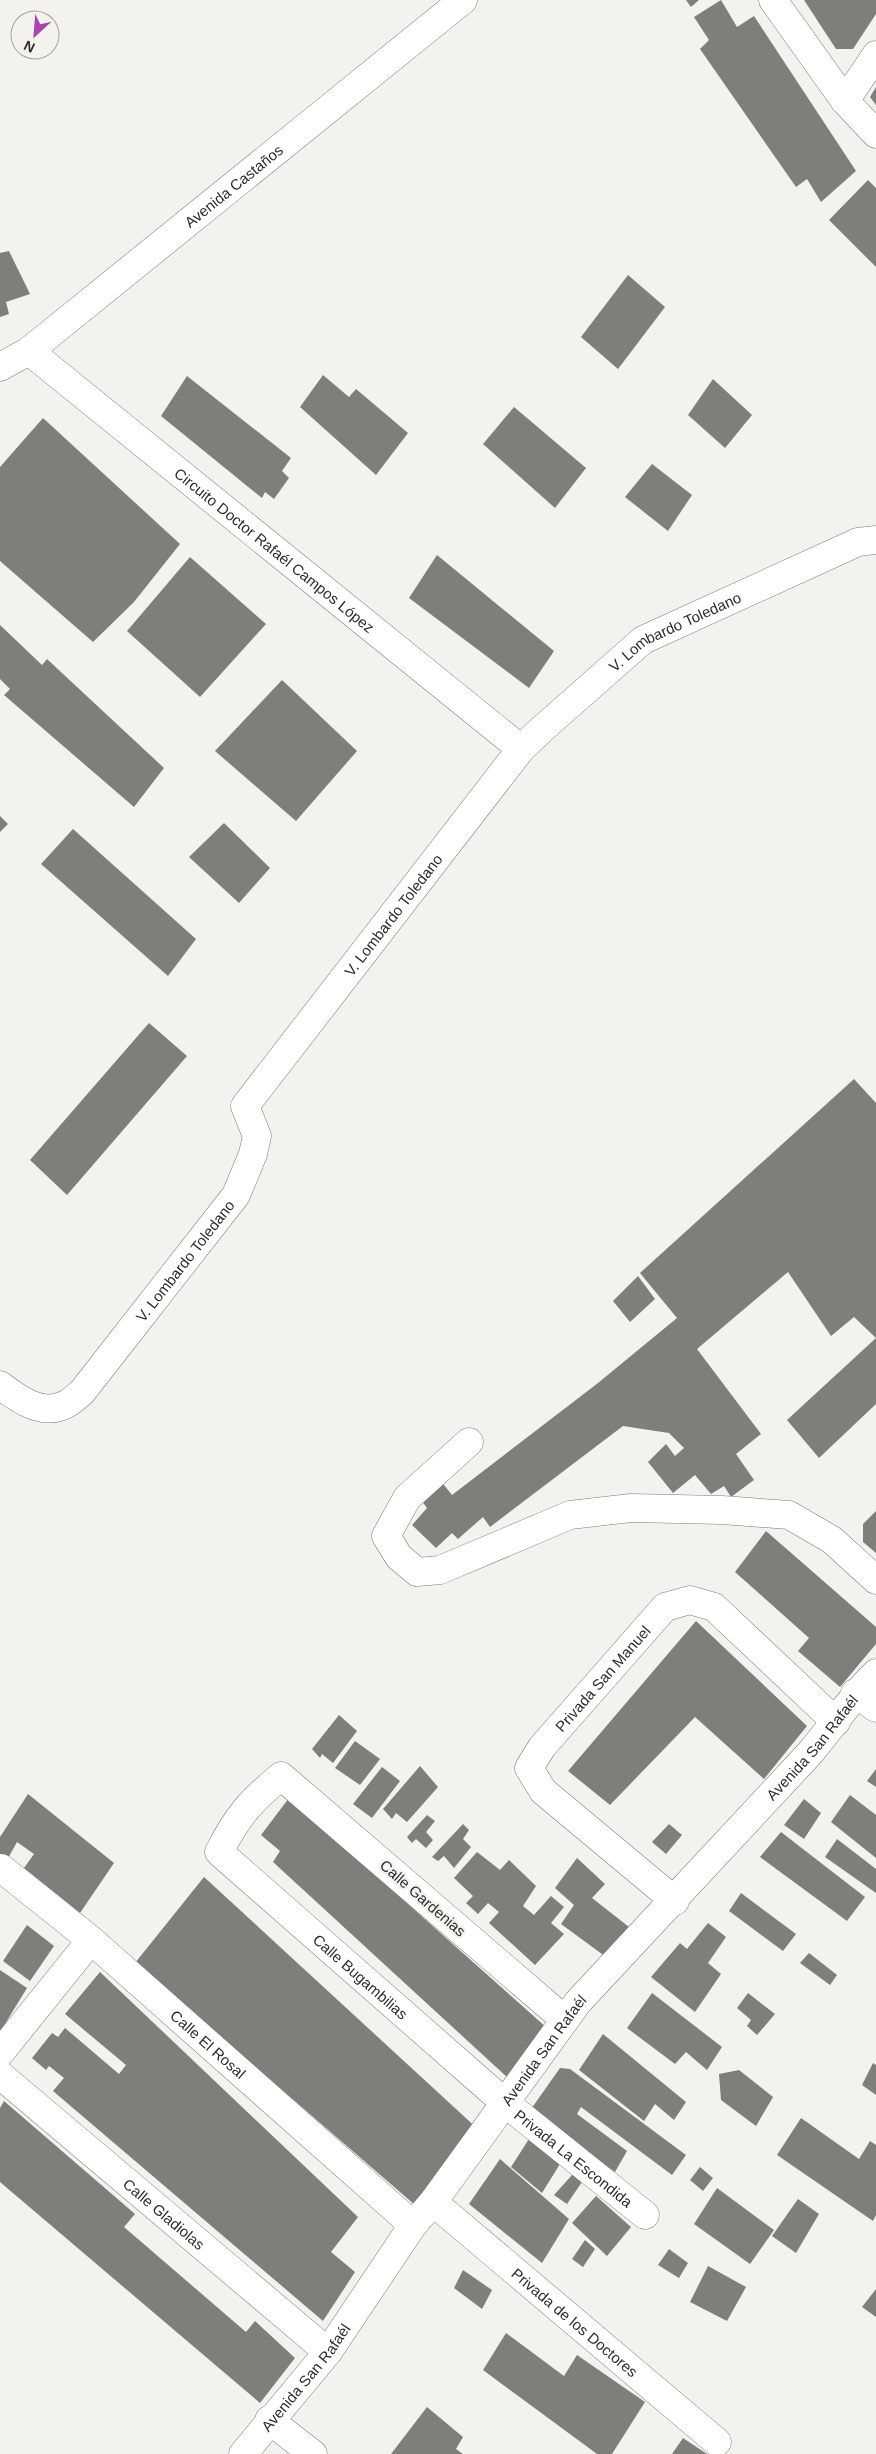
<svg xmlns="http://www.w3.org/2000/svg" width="876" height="2454" font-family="Helvetica,sans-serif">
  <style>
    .building { fill: #7f7e7a }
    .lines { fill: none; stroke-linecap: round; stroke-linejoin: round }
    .minor-casing { stroke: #7d7c79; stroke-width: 29 }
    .minor { stroke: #fff; stroke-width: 28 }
    .labels { text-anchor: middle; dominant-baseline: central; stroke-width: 5; stroke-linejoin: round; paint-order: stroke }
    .street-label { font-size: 15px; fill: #2d2c2b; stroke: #f3f2ee }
  </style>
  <rect width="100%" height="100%" fill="#f3f2ee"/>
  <!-- building -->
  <g class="building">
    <path d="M 686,0 L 699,0 L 691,7 Z"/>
    <path d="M 721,0 L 737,27 L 754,16 L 856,171 L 821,202 L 807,179 L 796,187 L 700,49 L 709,40 L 694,17 Z"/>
    <path d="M 804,0 L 876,0 L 876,14 L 853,49 L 836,49 Z"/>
    <path d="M 876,87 L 876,105 L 870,97 Z"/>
    <path d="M 868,180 L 876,188 L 876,267 L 829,220 Z"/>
    <path d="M 9,251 L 30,294 L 6,302 L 9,314 L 0,317 L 0,253 Z"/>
    <path d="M 628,275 L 665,307 L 618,369 L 581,337 Z"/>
    <path d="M 323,375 L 349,397 L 356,389 L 408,433 L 376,475 L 300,407 Z"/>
    <path d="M 187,376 L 291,458 L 282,471 L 289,478 L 274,499 L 265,492 L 262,498 L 161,416 Z"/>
    <path d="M 713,379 L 752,415 L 725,448 L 688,415 Z"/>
    <path d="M 514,407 L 586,468 L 555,508 L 483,444 Z"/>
    <path d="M 43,418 L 180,544 L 134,602 L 93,642 L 0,561 L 0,467 Z"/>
    <path d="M 652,464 L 692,495 L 668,531 L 625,497 Z"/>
    <path d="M 437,555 L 554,651 L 529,688 L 409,598 Z"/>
    <path d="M 190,557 L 266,624 L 200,697 L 127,631 Z"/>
    <path d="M 0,625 L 42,665 L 47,659 L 164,768 L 134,807 L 4,695 L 10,689 L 0,679 Z"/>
    <path d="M 282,680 L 357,751 L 296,821 L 215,751 Z"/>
    <path d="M 0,816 L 8,824 L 0,832 Z"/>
    <path d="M 224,823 L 270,868 L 239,903 L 189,857 Z"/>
    <path d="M 73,829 L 196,939 L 168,976 L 41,864 Z"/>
    <path d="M 149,1023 L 187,1056 L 67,1195 L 30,1160 Z"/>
    <path d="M 854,1079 L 876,1103 L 876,1404 L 819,1458 L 787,1420 L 876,1338 L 854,1317 L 831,1336 L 788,1272 L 697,1349 L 761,1434 L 736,1454 L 754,1480 L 731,1497 L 724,1486 L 711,1494 L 695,1475 L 673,1493 L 648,1462 L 666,1444 L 675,1456 L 684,1448 L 669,1433 L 623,1426 L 490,1527 L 483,1517 L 458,1539 L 452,1533 L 436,1548 L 412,1525 L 427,1508 L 419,1497 L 440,1480 L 452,1495 L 598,1383 L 677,1318 L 640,1273 Z"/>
    <path d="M 638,1276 L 655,1299 L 630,1322 L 613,1301 Z"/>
    <path d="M 876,1511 L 876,1553 L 863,1542 L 863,1524 Z"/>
    <path d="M 766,1531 L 876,1627 L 876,1644 L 840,1687 L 798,1651 L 809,1638 L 735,1572 Z"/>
    <path d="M 696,1621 L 807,1726 L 764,1779 L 695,1717 L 610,1805 L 568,1771 Z"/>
    <path d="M 339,1715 L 357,1731 L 333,1763 L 322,1754 L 320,1758 L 312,1749 Z"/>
    <path d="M 355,1741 L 380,1759 L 360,1785 L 335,1768 Z"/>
    <path d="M 420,1766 L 438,1787 L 407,1822 L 396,1813 L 392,1819 L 383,1809 Z"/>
    <path d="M 382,1767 L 400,1781 L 372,1818 L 353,1804 Z"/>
    <path d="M 876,1769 L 876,1787 L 867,1781 Z"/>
    <path d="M 28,1794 L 114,1863 L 80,1913 L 24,1868 L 34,1854 L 17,1842 L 7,1860 L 0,1855 L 0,1837 Z"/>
    <path d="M 850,1795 L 876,1815 L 876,1858 L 831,1822 Z"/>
    <path d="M 289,1798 L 547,2028 L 508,2078 L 273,1862 L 280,1851 L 261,1835 Z"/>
    <path d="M 804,1799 L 821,1813 L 804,1839 L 784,1825 Z"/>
    <path d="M 427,1815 L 435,1821 L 426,1832 L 433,1840 L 426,1848 L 416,1839 L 412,1843 L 407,1837 Z"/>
    <path d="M 463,1824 L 469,1830 L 463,1839 L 471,1847 L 454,1868 L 444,1856 L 438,1861 L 432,1857 Z"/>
    <path d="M 669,1824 L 682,1835 L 666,1854 L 652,1842 Z"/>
    <path d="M 781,1832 L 865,1897 L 847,1921 L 760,1857 Z"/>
    <path d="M 837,1839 L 876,1869 L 876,1893 L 825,1857 Z"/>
    <path d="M 477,1852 L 500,1870 L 509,1860 L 536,1886 L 523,1906 L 534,1915 L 551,1896 L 564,1907 L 551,1923 L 564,1934 L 535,1965 L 489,1923 L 499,1912 L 488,1903 L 478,1914 L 466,1903 L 473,1896 L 454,1878 Z"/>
    <path d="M 577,1858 L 605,1884 L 592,1898 L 629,1927 L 606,1957 L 561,1924 L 574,1905 L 555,1888 Z"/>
    <path d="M 204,1877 L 481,2132 L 415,2205 L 135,1963 Z"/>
    <path d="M 741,1893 L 796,1934 L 783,1951 L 729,1911 Z"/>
    <path d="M 708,1923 L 726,1937 L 708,1963 L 721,1974 L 695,2012 L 651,1977 L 680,1943 L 687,1949 Z"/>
    <path d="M 27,1925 L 54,1946 L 30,1981 L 3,1961 Z"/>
    <path d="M 809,1953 L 837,1975 L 830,1985 L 800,1963 Z"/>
    <path d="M 0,1970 L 27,1988 L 0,2032 Z"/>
    <path d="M 100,1972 L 358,2217 L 331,2252 L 355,2272 L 323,2321 L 53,2091 L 64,2078 L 49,2066 L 46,2070 L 32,2058 L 52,2033 L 58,2037 L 65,2028 L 119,2074 L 126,2065 L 65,2014 Z"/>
    <path d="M 652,1993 L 722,2047 L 707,2070 L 686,2052 L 675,2064 L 627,2028 Z"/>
    <path d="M 748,1993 L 775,2014 L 757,2035 L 747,2026 L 751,2020 L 737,2008 Z"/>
    <path d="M 603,2034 L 686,2102 L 674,2120 L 655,2104 L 644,2121 L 579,2070 Z"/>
    <path d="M 873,2063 L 876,2065 L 876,2095 L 862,2085 Z"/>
    <path d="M 560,2068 L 570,2069 L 686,2155 L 672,2175 L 581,2107 L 577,2114 L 627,2151 L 615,2172 L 529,2112 Z"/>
    <path d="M 739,2070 L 773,2097 L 756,2126 L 721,2100 L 719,2074 Z"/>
    <path d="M 4,2101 L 135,2214 L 124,2227 L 246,2332 L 255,2321 L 295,2358 L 260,2403 L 0,2182 L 0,2108 Z"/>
    <path d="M 801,2118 L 859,2159 L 870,2141 L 876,2145 L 876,2215 L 873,2221 L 777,2155 Z"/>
    <path d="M 529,2139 L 560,2164 L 542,2193 L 511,2167 Z"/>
    <path d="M 500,2159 L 569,2219 L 542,2263 L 469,2204 Z"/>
    <path d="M 700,2167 L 713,2178 L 703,2191 L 690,2180 Z"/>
    <path d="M 573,2174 L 582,2182 L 567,2204 L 554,2195 Z"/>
    <path d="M 717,2188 L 774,2230 L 750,2264 L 694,2224 Z"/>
    <path d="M 596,2196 L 631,2227 L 607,2256 L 572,2223 Z"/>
    <path d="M 798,2199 L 819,2214 L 796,2253 L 772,2236 Z"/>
    <path d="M 585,2240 L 595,2249 L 583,2267 L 572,2259 Z"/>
    <path d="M 669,2249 L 688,2263 L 679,2278 L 658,2265 Z"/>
    <path d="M 708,2266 L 746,2287 L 727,2321 L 690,2302 Z"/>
    <path d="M 463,2270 L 492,2290 L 482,2309 L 454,2288 Z"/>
    <path d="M 876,2289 L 876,2317 L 862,2307 Z"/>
    <path d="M 506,2333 L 564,2376 L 577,2355 L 645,2402 L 612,2454 L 597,2454 L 483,2370 Z"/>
    <path d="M 427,2407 L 463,2437 L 456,2449 L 463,2454 L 391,2454 Z"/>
    <path d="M 683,2438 L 707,2454 L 672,2454 Z"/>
  </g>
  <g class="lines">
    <!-- minor casing -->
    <g class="minor-casing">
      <g id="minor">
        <path d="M 773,0 L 845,101 L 876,134"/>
        <path d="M 845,101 L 876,55"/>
        <path id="s1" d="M 29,351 L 521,749"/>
        <path id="s2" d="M 0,367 L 29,351 L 463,0"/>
        <path id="s3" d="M 0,1385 C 17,1398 40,1415 62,1406 C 69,1404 76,1397 82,1392 L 236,1195 L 253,1154 L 257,1136 L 245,1106 L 521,749 L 541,730 L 643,640 L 858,542 L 876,540"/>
        <path d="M 469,1442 L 407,1498 L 386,1536 L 399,1557 L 417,1572 L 440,1570 L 570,1515 L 631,1508 L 722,1510 L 789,1515 L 832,1540 L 876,1580"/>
        <path d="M 855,1693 L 876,1708"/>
        <path id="s4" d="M 1,1868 L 91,1940 L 413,2225"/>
        <path id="s5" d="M 675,1901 L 543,1791 L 529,1768 L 542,1747 L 665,1607 L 690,1600 L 714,1607 L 836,1722"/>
        <path id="s6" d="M 565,2020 L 281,1776 C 250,1802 238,1815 219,1852 L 504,2102 L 645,2215"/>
        <path d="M 0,2053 L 91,1940"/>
        <path id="s7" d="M 0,2075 L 328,2352"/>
        <path id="s8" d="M 433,2202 L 717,2442"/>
        <path d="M 269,2420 L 313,2454"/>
        <path id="s9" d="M 243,2454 L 328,2352 L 413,2225 L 433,2202 L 578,2002 L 810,1753 C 833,1726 851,1697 876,1673"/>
      </g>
    </g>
    <!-- minor -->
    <use href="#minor" class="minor"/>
  </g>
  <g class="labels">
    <!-- street labels -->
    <g class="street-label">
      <text stroke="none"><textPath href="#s2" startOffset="296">Avenida Castaños</textPath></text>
      <text stroke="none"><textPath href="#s1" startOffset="316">Circuito Doctor Rafaél Campos López</textPath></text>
      <text stroke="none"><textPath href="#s3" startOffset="1085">V. Lombardo Toledano</textPath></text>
      <text stroke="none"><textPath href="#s3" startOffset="680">V. Lombardo Toledano</textPath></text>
      <text stroke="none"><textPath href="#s3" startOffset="260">V. Lombardo Toledano</textPath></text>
      <text stroke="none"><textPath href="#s5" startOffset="315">Privada San Manuel</textPath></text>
      <text stroke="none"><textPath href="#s9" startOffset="909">Avenida San Rafaél</textPath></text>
      <text transform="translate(423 1898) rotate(41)">Calle Gardenias</text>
      <text stroke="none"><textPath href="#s6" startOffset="662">Calle Bugambilias</textPath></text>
      <text stroke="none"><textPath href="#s4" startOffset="272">Calle El Rosal</textPath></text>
      <text stroke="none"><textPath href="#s9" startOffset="504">Avenida San Rafaél</textPath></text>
      <text stroke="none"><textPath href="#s6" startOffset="942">Privada La Escondida</textPath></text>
      <text stroke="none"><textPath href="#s7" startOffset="215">Calle Gladiolas</textPath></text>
      <text stroke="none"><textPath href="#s8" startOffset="186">Privada de los Doctores</textPath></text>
      <text stroke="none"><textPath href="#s9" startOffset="99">Avenida San Rafaél</textPath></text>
    </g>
  </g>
  <!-- north arrow -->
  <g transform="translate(35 35) rotate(206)"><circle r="24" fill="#f3f2ee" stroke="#a4a3a0"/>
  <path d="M0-4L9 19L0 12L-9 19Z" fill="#a945ab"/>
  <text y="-8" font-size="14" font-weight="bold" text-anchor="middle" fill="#2d2c2b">N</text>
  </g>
</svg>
